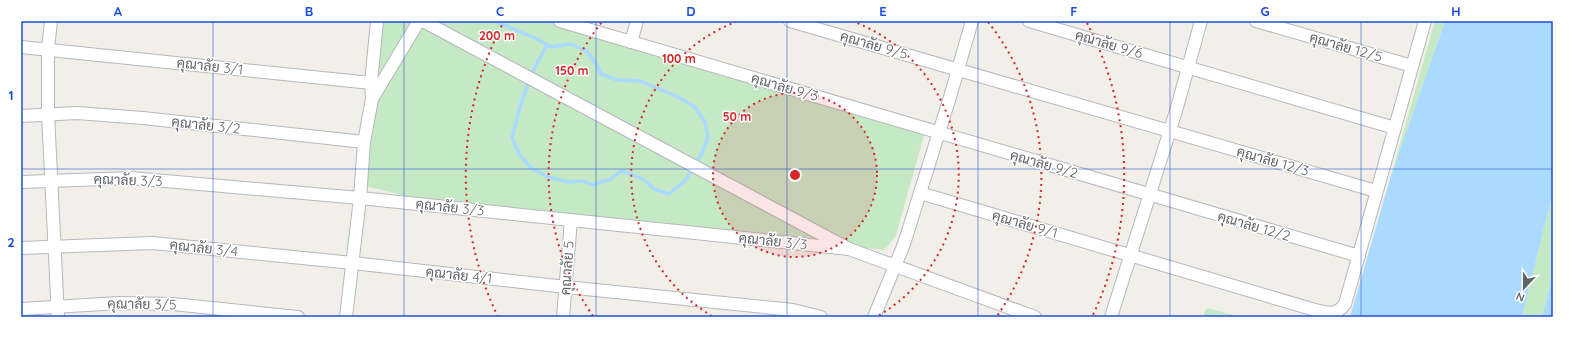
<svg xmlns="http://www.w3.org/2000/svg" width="1574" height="338" font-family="Quicksand,Sarabun,sans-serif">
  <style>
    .green { fill: #c5e8c5 }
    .water { fill: #aadaff }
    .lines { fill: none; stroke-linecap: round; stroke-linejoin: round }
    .stream { stroke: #aadaff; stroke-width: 3.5 }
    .minor-casing { stroke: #b5b8bc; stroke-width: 14 }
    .minor { stroke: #fff; stroke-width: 12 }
    .grid { fill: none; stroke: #1d4ed8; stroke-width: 1; stroke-opacity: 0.55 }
    .ring { fill: none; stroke: #d62828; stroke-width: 2; stroke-dasharray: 2 4 }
    .labels { text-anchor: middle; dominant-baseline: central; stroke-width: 3; stroke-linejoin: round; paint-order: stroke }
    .street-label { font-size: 14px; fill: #5f6368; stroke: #fff }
    .centre { fill: #d62828; stroke: #fff; stroke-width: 2 }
    .ring-label { font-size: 12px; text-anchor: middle; font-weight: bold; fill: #d62828; stroke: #fff; stroke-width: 3; stroke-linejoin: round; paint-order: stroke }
    .neatline { fill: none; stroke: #1d4ed8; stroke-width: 1.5 }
    .grid-label { font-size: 13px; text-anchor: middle; font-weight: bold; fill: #1d4ed8 }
  </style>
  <rect width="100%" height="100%" fill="#f1efe8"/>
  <!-- green -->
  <g class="green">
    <path d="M 382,21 L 545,21 L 877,120 L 925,132 L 896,235 L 888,246 L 884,250 L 406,196 L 366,186 Z"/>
    <path d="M 1435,21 L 1445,21 L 1390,179 Z"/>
    <path d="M 1553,192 L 1553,276 L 1542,317 L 1522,317 Z"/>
    <path d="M 1207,308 L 1241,317 L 1224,317 L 1219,315 L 1216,317 L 1205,317 L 1204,314 Z"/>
  </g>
  <!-- water -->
  <g class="water">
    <path d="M 1445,21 L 1553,21 L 1553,192 L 1522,317 L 1350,317 L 1390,179 Z"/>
    <path d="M 1553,276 L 1553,317 L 1542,317 Z"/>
  </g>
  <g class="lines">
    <!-- stream -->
    <path class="stream" d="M 494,21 L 537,39 L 551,47 L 571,44 L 585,50 L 596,63 L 601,74 L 617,80 L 640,81 L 678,97 L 695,107 L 705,122 L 708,138 L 702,153 L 685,181 L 669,194 L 654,189 L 644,180 L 636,176 L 621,171 L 611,179 L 592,185 L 583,181 L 569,182 L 548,177 L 531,168 L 519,154 L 512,138 L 522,100 L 535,67 L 547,45"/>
    <!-- minor casing -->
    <g class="minor-casing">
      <g id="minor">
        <path d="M 51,21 L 48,49 L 48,114 L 58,317"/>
        <path d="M 423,21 L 849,249 L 1035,317"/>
        <path d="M 560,21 L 1359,256"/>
        <path d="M 790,21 L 1376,191"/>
        <path d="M 1029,21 L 1395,128"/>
        <path d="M 1256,21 L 1412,66"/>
        <path d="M 631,42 L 637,21"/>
        <path d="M 21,47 L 371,83"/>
        <path d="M 372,99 L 419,21"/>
        <path d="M 21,116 L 77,113 L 143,118 L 364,142"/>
        <path d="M 21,182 L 131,178 L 360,198 L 849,249"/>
        <path d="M 920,193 L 1315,310 C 1329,313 1336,316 1345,304 L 1425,21"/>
        <path d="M 21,248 L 152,243 L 353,263 L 566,287 L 793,310 L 821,317"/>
        <path d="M 21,309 L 119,303 L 173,304 L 298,317"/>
        <path d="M 346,317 L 360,198 L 364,142 L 372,99 L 371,83 L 377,21"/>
        <path d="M 563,317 L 571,220"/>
        <path d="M 874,317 L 904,244 L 950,97 L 972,21"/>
        <path d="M 1111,317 L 1176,111 L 1201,21"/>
      </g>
    </g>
    <!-- minor -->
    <use href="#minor" class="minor"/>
  </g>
  <!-- grid -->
  <path class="grid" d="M 213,21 L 213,317M 404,21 L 404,317M 596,21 L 596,317M 787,21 L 787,317M 978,21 L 978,317M 1170,21 L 1170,317M 1361,21 L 1361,317M 21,169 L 1553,169"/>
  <!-- distance rings -->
  <circle cx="795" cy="175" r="82" fill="#d62828" fill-opacity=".12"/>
  <g class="ring">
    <circle cx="795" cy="175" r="82"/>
    <path d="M712 316A164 164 0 0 1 738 21M852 21A164 164 0 0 1 878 316"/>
    <path d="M593 316A246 246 0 0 1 602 22M988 22A246 246 0 0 1 997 316"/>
    <path d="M498 317A329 329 0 0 1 503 23M1087 23A329 329 0 0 1 1092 317"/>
  </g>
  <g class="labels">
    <!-- street labels -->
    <g class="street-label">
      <text transform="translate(1109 44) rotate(16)">คุณาลัย 9/6</text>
      <text transform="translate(874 45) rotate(16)">คุณาลัย 9/5</text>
      <text transform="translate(1346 47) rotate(16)">คุณาลัย 12/5</text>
      <text transform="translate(210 66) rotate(6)">คุณาลัย 3/1</text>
      <text transform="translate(785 87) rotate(16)">คุณาลัย 9/3</text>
      <text transform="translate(206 125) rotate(6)">คุณาลัย 3/2</text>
      <text transform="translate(1273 161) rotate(16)">คุณาลัย 12/3</text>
      <text transform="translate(1044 164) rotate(16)">คุณาลัย 9/2</text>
      <text transform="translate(128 180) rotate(2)">คุณาลัย 3/3</text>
      <text transform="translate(450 207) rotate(6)">คุณาลัย 3/3</text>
      <text transform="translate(1025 224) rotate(16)">คุณาลัย 9/1</text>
      <text transform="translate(1254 226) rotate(16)">คุณาลัย 12/2</text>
      <text transform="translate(773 241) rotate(6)">คุณาลัย 3/3</text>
      <text transform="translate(204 248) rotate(6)">คุณาลัย 3/4</text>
      <text transform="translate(567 268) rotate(-86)">คุณาลัย 5</text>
      <text transform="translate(459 275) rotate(6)">คุณาลัย 4/1</text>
      <text transform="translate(142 304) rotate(1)">คุณาลัย 3/5</text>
    </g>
  </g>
  <circle cx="795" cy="175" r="6" class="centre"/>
  <g class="ring-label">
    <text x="497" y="40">200 m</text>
    <text x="679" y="63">100 m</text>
    <text x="572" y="75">150 m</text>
    <text x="737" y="121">50 m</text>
  </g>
  <!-- border -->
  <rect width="1574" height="338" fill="none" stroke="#ffffff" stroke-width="44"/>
  <!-- north arrow -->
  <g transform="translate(1524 288) rotate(202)" stroke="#ffffff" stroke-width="3" paint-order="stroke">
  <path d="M0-3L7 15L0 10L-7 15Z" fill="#5f6368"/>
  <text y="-6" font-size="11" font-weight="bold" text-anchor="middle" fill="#5f6368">N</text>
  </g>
  <rect x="22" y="22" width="1530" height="294" class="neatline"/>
  <g class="grid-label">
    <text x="118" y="16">A</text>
    <text x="309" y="16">B</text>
    <text x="500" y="16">C</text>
    <text x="691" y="16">D</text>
    <text x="883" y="16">E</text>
    <text x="1074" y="16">F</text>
    <text x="1265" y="16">G</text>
    <text x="1456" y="16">H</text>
    <text x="11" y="100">1</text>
    <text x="11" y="247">2</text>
  </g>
</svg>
